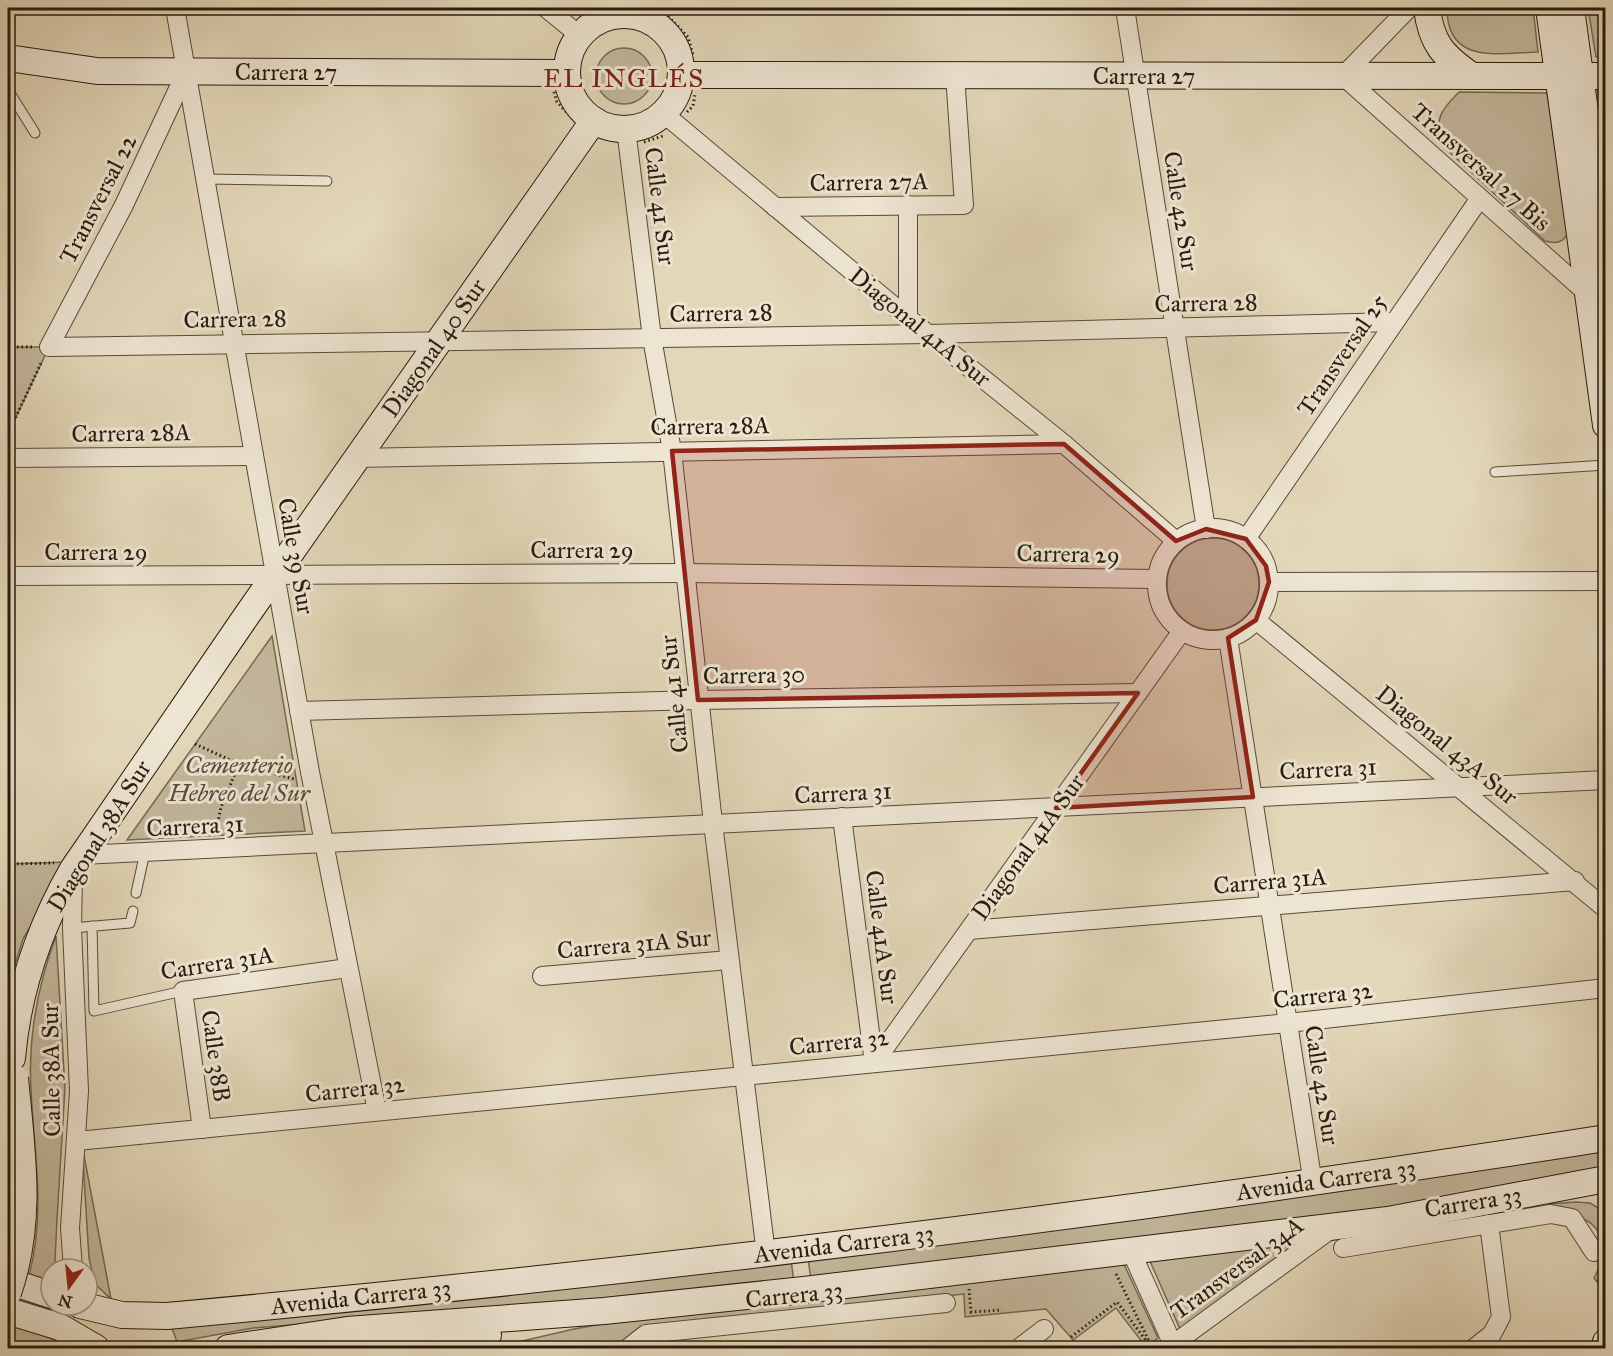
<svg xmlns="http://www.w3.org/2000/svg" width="1613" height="1356" font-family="'IM FELL Great Primer',serif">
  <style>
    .green { fill: #c3b79c; stroke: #756a54; stroke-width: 1.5 }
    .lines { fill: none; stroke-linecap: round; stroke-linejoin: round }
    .lane-casing { stroke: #564b38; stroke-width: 11 }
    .street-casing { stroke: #564b38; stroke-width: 20 }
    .secondary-casing { stroke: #271c0d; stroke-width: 28 }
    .path { stroke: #271c0d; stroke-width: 3; stroke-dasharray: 1.5 3; stroke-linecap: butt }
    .lane { stroke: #ede5d2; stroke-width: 9 }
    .street { stroke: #ede5d2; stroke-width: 18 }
    .secondary { stroke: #ede5d2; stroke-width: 26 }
    .secondary-bridge-casing { stroke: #271c0d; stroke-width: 28; stroke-linecap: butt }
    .secondary-bridge { stroke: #ede5d2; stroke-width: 26 }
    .marked { fill: #8f2418; fill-opacity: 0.2; stroke: #8f2418; stroke-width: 4.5; stroke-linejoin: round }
    .labels { text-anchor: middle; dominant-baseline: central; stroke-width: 6; stroke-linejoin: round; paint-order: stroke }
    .street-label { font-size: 24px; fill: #271c0d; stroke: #ede5d2 }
    .park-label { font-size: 24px; font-style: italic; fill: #564a38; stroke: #ede5d2 }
    .neighbourhood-label { font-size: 26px; letter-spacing: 1.5px; fill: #7a1f14; stroke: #ede5d2 }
  </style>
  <rect width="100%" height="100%" fill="#e3d7b9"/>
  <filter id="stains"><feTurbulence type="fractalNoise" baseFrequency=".00333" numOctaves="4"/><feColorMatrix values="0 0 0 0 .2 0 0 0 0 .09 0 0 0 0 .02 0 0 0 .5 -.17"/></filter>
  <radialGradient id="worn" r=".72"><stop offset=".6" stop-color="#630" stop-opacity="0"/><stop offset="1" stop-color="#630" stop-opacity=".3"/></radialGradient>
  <!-- green -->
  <g class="green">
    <path d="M 1447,8 L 1533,8 L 1538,52 C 1497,53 1447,65 1447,8 Z"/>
    <path d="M 1588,8 L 1605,8 L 1605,56 L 1596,57 Z"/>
    <circle cx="624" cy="76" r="28"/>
    <path d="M 1597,88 L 1605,88 L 1605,152 Z"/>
    <path d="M 1459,92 L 1547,93 L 1568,232 C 1564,243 1556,244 1545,241 L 1441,144 C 1435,118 1440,111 1459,92 Z"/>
    <path d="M 8,347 L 49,347 L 8,434 Z"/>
    <circle cx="1213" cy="584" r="46"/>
    <path d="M 272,636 L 305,831 L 127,840 Z"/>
    <path d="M 68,862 L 23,939 L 11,977 L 8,962 L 8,864 Z"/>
    <path d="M 56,936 L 65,1088 L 57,1219 L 55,1261 L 58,1269 L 51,1269 L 51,1283 L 29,1276 C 46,1211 34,1155 31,1089 C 28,1037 38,985 56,936 Z"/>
    <path d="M 82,1145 L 111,1299 L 95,1284 L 89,1258 Z"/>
    <path d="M 1605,1148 L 1605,1171 L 1480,1197 L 811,1280 L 808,1258 Z"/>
    <path d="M 8,1162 L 11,1193 L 8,1237 Z"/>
    <path d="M 1576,1202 L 1590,1203 L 1605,1212 L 1605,1292 L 1594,1278 C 1606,1257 1608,1227 1579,1217 C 1571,1214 1560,1213 1551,1211 L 1548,1204 Z"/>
    <path d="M 1297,1242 L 1180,1329 L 1149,1259 Z"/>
    <path d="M 791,1260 L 794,1282 L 253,1328 L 177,1342 L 172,1328 Z"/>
    <path d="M 1123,1262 L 1158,1338 L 1146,1347 L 1116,1308 L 1073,1340 L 1046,1309 L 965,1317 L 964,1294 L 641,1328 L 613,1348 L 492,1348 L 574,1329 L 657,1314 Z"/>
    <path d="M 8,1321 L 75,1348 L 8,1348 Z"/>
  </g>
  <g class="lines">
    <!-- lane casing -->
    <g class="lane-casing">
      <g id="lane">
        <path d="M 8,90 L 35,133"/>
        <path d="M 205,179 L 327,181"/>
        <path d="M 1495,472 L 1606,465"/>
        <path d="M 136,893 L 145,852"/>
        <path d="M 92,926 L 94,1011 L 183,991"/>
        <path d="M 72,928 L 130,923 L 133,911"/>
      </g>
    </g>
    <!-- street casing -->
    <g class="street-casing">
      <g id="street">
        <path d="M 175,8 L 310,772 L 377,1111"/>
        <path d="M 546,8 L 579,35"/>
        <path d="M 612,8 L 613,15"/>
        <path d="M 1125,8 L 1206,529"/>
        <path d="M 1409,8 L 1343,76 L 1588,294"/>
        <path d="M 186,72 L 124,205 L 49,347 L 928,334 L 1393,322"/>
        <path d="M 663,113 L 908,318 L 1064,444 L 1176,541"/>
        <path d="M 626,129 L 652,338 L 672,451 L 713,823 L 766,1254"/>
        <path d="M 908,205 L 908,318"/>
        <path d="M 775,207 L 964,205 L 955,75"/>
        <path d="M 8,458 L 254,456"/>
        <path d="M 356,458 L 1064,444"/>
        <circle cx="1213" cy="584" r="56"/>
        <path d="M 1246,539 L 1480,198"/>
        <path d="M 8,576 L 685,573 L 1157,579"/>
        <path d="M 1269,582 L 1606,581"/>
        <path d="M 1256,620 L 1606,909"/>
        <path d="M 1228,638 L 1313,1184"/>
        <path d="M 299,711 L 698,700 L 1138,693"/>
        <path d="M 842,817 L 874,1063"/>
        <path d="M 82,855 L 1606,780"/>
        <path d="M 969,930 L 1575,881"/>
        <path d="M 542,976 L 729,960"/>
        <path d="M 874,1063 L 1182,631"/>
        <path d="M 202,1129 L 183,991 L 348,968"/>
        <path d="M 77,1141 L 1288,1023 L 1606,988"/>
        <path d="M 1343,1248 L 1551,1214 L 1572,1218 L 1594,1252"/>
        <path d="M 1131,1251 L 1173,1345"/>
        <path d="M 73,1269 L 70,1228 L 79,1091 L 72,928 L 73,876"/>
        <path d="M 628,1348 L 646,1334 L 946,1303"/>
        <path d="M 1019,1348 L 1044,1329"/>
        <path d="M 1168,1348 L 1334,1227"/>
        <path d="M 1474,1348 L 1492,1334 L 1501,1317 L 1489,1224"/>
      </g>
    </g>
    <!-- secondary casing -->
    <g class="secondary-casing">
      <g id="secondary">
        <path d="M 1427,8 C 1431,43 1443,56 1472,76"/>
        <path d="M 1549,8 L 1606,425"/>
        <path d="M 1571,8 L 1606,268"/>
        <circle cx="624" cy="72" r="57"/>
        <path d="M 8,58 L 97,71 L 566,73"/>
        <path d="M 682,75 L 1606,76"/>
        <path d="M 12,1058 C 18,990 39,928 73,869 L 247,615 L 594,120"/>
        <path d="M 8,1281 L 51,1295"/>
        <path d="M 80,1305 L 122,1315 L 167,1316 C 648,1272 1128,1213 1606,1138"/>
        <path d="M 8,1311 L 60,1327 L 96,1348"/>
        <path d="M 228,1348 L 347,1330 L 604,1311 L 804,1290 L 1388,1220 L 1606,1179"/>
        <path d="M 363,1348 L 488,1335"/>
        <path d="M 1604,1348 L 1606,1342"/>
      </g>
    </g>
    <!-- path -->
    <g class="path">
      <path d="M 665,13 L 688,37 L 693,55"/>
      <path d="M 554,92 L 557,102 L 572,118"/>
      <path d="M 687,112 L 693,106 L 695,94"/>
      <path d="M 644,142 L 663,136"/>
      <path d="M 8,347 L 33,347"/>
      <path d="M 8,434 L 41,363"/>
      <path d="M 195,744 L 239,764 L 294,779"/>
      <path d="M 216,832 L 221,807 L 239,764"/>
      <path d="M 8,864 L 54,863"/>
      <path d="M 1116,1274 L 1149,1341"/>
      <path d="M 969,1289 L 971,1312 L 1002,1310"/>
      <path d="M 1071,1337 L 1117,1302 L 1151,1347"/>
    </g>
    <!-- lane -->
    <use href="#lane" class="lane"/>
    <!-- street -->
    <use href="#street" class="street"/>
    <!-- secondary -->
    <use href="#secondary" class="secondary"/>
    <!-- secondary-bridge casing -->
    <g class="secondary-bridge-casing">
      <path id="secondary-bridge" d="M 8,1293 C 33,1220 22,1153 15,1078"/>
    </g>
    <!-- secondary-bridge -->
    <use href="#secondary-bridge" class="secondary-bridge"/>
  </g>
  <!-- marked area -->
  <path class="marked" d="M 1064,444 L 1176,541 L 1206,529 L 1246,539 L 1266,566 L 1269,582 L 1256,620 L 1228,638 L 1253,797 L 1056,808 L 1138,693 L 698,700 L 672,451 Z"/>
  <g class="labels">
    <!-- street labels -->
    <g class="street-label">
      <text x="286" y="72">Carrera 27</text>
      <text x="1144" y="76">Carrera 27</text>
      <text transform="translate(1481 167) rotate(42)">Transversal 27 Bis</text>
      <text transform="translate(869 182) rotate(-1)">Carrera 27A</text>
      <text transform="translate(98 199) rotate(-63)">Transversal 22</text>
      <text transform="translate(660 206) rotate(83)">Calle 41 Sur</text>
      <text transform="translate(1181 211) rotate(81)">Calle 42 Sur</text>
      <text transform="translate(1206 303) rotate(-1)">Carrera 28</text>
      <text transform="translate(721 313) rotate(-1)">Carrera 28</text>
      <text transform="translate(235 319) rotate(-1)">Carrera 28</text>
      <text transform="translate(920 327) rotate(39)">Diagonal 41A Sur</text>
      <text transform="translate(434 348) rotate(-55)">Diagonal 40 Sur</text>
      <text transform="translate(1342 355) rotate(-56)">Transversal 25</text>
      <text transform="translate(710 426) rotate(-1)">Carrera 28A</text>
      <text transform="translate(131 433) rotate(-1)">Carrera 28A</text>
      <text x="582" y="550">Carrera 29</text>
      <text x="96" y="552">Carrera 29</text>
      <text transform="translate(1068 554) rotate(1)">Carrera 29</text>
      <text transform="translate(296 556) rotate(80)">Calle 39 Sur</text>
      <text transform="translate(754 675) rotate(-1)">Carrera 30</text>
      <text transform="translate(674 694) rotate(-96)">Calle 41 Sur</text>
      <text transform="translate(1447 745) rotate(39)">Diagonal 43A Sur</text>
      <text transform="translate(1328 769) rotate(-3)">Carrera 31</text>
      <text transform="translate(843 793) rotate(-3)">Carrera 31</text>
      <text transform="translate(195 826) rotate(-3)">Carrera 31</text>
      <text transform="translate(99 836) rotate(-58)">Diagonal 38A Sur</text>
      <text transform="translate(1028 847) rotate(-54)">Diagonal 41A Sur</text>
      <text transform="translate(1270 881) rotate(-5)">Carrera 31A</text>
      <text transform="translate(882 937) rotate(83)">Calle 41A Sur</text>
      <text transform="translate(634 944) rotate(-5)">Carrera 31A Sur</text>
      <text transform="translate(217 963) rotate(-9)">Carrera 31A</text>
      <text transform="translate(1323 995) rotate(-6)">Carrera 32</text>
      <text transform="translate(839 1042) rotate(-6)">Carrera 32</text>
      <text transform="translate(216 1056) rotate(82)">Calle 38B</text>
      <text transform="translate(51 1070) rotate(-91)">Calle 38A Sur</text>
      <text transform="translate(1322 1085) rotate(81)">Calle 42 Sur</text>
      <text transform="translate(355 1089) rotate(-6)">Carrera 32</text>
      <text transform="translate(1326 1180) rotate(-8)">Avenida Carrera 33</text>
      <text transform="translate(1473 1202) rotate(-9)">Carrera 33</text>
      <text transform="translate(844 1244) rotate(-7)">Avenida Carrera 33</text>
      <text transform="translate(1237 1268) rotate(-36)">Transversal 34A</text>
      <text transform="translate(794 1295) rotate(-6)">Carrera 33</text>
      <text transform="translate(361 1297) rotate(-6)">Avenida Carrera 33</text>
    </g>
    <!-- park labels -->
    <g class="park-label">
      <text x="239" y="765">Cementerio<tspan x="239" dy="28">Hebreo del Sur</tspan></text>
    </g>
    <!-- neighbourhood labels -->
    <g class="neighbourhood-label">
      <text x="624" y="78">EL INGLÉS</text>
    </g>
  </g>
  <!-- margin -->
  <rect width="1613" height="1356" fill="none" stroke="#e3d7b9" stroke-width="30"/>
  <rect x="9" y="9" width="1595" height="1338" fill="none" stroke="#271c0d" stroke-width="3"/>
  <rect x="15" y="15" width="1583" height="1326" fill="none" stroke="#271c0d" stroke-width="1.5"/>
  <!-- north arrow -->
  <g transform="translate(69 1287) rotate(195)"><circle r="28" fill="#ede5d2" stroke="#9e9583" stroke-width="1.5"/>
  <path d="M0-4.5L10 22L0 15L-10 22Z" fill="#8f2418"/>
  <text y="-9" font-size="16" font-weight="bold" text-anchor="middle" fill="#271c0d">N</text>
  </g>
  <rect width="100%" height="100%" filter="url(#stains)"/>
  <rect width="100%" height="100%" fill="url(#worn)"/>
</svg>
